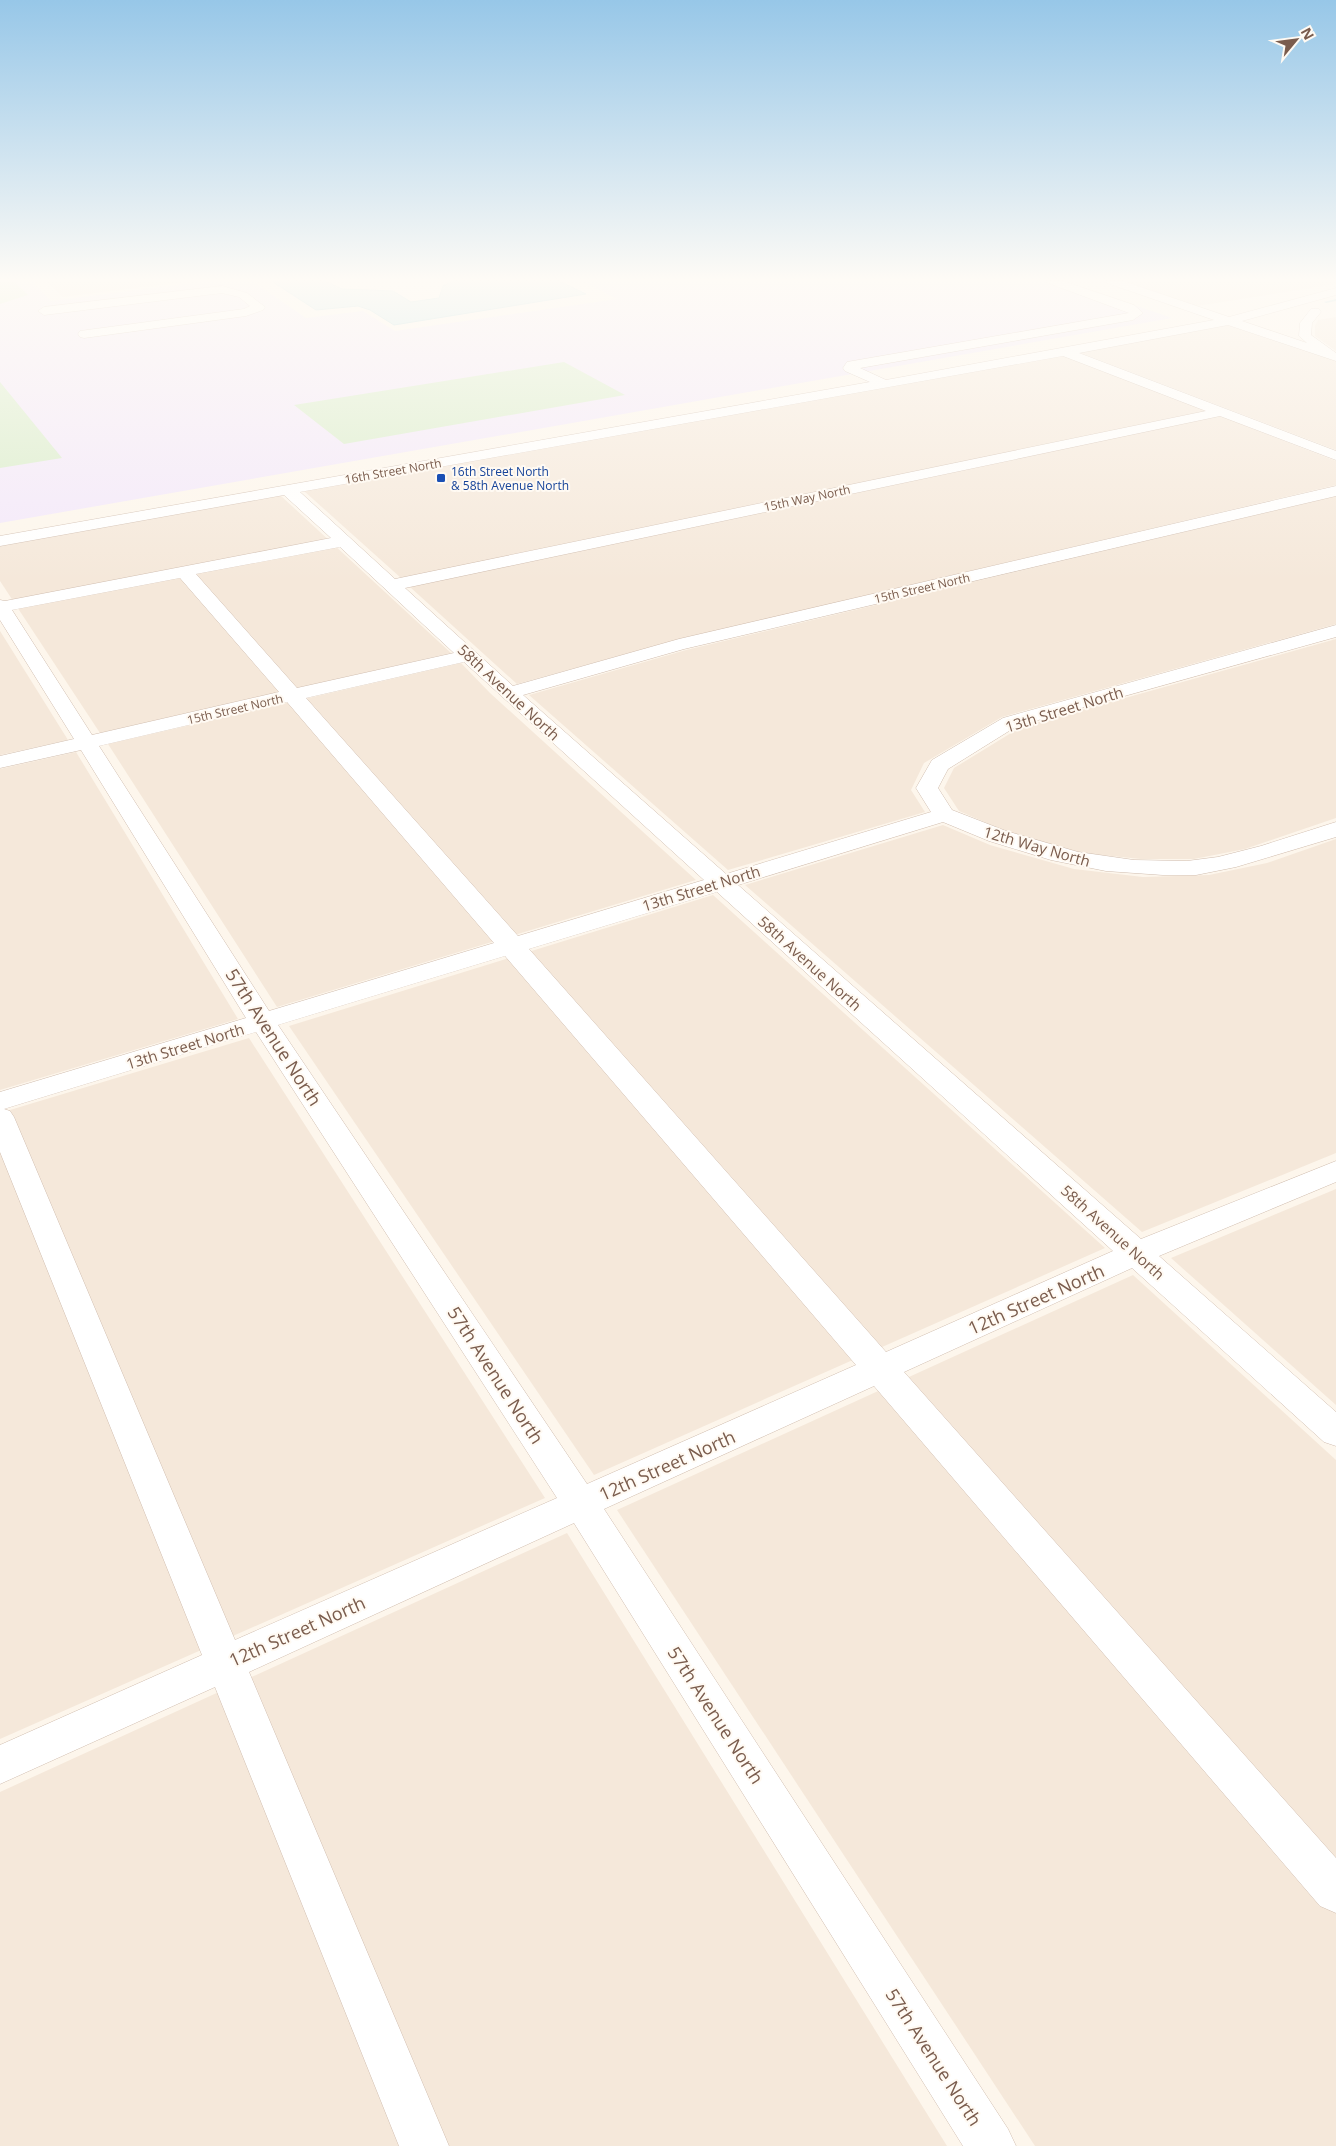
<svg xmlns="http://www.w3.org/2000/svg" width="1336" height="2146" font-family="'Open Sans',sans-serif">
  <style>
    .residential { fill: #f5e8da }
    .education { fill: #f3e8fa }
    .green { fill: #d8ecc9 }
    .water { fill: #bfe3e8; stroke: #a5d3da }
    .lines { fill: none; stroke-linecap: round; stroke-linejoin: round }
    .stream { fill: #a5d3da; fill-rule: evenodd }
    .minor-casing { stroke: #d1beb0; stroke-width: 1 }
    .minor { fill: #fff; fill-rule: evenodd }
    .transit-dot { fill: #1a4fb4; stroke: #fffaf3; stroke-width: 2 }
    .labels { text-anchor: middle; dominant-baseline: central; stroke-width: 4; stroke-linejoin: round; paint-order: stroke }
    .far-street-label { font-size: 12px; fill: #7a5c4d; stroke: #fffaf3 }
    .far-transit-label { font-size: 12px; fill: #164399; stroke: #fffaf3; text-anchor: start }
    .street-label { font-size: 15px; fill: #7a5c4d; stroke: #fffaf3 }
    .near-street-label { font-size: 18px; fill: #7a5c4d; stroke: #fffaf3 }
  </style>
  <rect width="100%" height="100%" fill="#fdf6ec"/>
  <!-- residential -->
  <g class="residential">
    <path d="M 46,281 L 192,281 L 63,297 Z"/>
    <path d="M 1121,281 L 1336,281 L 1336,284 L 1197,306 Z"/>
    <path d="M 1336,317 L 1336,351 L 1315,336 L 1315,326 L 1318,320 Z"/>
    <path d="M 1227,324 L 1336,361 L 1336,450 L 1078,352 Z"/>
    <path d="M 1063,355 L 1206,411 L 401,578 L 304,491 Z"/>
    <path d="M 1220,416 L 1336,461 L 1336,485 L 673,641 L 517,684 L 410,587 Z"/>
    <path d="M 280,495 L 451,653 L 100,733 L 0,581 L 0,545 Z"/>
    <path d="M 1336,496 L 1336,624 L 1002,717 L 924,763 L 911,790 L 925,812 L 728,870 L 529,695 L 686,650 Z"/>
    <path d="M 0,631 L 68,740 L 0,755 Z"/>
    <path d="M 1336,639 L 1336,818 L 1245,849 L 1194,859 L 1141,859 L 1082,853 L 1008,832 L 959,811 L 944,788 L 954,768 L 1021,727 Z"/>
    <path d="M 461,663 L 490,693 L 696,880 L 277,1007 L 108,744 Z"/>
    <path d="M 76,752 L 238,1019 L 0,1090 L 0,769 Z"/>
    <path d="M 943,825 L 990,845 L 1074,869 L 1143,877 L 1209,875 L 1267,863 L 1336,839 L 1336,1153 L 1142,1232 L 745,885 Z"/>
    <path d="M 713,895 L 1105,1248 L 594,1475 L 289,1026 Z"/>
    <path d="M 249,1038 L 545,1498 L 0,1739 L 0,1113 Z"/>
    <path d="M 1336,1189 L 1336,1405 L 1171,1258 Z"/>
    <path d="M 1133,1275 L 1336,1460 L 1336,2146 L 1035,2146 L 617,1510 Z"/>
    <path d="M 567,1533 L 947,2146 L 0,2146 L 0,1792 Z"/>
  </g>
  <!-- education -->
  <path class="education" d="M 0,281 L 31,281 L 51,301 L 206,281 L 252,281 L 306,318 L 363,311 L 395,331 L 617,299 L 582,281 L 1064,281 L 1172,318 L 0,523 Z"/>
  <!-- green -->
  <g class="green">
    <path d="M 0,281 L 14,281 L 28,295 L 0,304 Z"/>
    <path d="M 564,362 L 625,395 L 344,444 L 294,405 Z"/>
    <path d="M 0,382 L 62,458 L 0,468 Z"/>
  </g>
  <!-- water -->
  <path class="water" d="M 282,281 L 325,281 L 342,289 L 393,291 L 411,302 L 439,298 L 443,286 L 453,281 L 559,281 L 586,294 L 394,325 L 370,310 L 358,306 L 316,310 L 273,282 Z"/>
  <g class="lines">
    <!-- stream -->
    <path class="stream" d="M 1336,299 L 1336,301 L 1326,303 L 1324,302 Z"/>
    <!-- minor casing -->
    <g class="minor-casing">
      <g id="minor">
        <path d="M 1046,281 L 1063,281 L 1134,305 L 1143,313 L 1133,320 L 860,368 L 886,380 L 1214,320 L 1107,283 L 1105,281 L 1123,281 L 1229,317 L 1336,288 L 1336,295 L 1242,321 L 1307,343 L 1299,336 L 1300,323 L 1311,309 L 1319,309 L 1321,312 L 1312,323 L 1311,335 L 1336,353 L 1336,361 L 1228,325 L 1079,353 L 1336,451 L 1336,460 L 1220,416 L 405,588 L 513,686 L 679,639 L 1336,486 L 1336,496 L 684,649 L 523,695 L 726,874 L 931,812 L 916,788 L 932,760 L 1003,718 L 1336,625 L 1336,637 L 1017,726 L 948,769 L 938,788 L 952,810 L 1006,831 L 1078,852 L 1134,860 L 1187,861 L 1218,857 L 1261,846 L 1336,822 L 1336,837 L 1236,867 L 1196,875 L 1163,875 L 1106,871 L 1051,860 L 989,841 L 943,822 L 738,885 L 1141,1239 L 1336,1161 L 1336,1182 L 1159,1256 L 1336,1412 L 1336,1446 L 1324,1442 L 1132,1268 L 904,1372 L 1336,1858 L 1336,1913 L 1320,1906 L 874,1386 L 604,1509 L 1008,2129 L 1016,2146 L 963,2146 L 574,1523 L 249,1672 L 449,2146 L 399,2146 L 215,1687 L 0,1784 L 0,1745 L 202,1655 L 0,1152 L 0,1092 L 246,1018 L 81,750 L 0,768 L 0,756 L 74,739 L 0,620 L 0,600 L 5,601 L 331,538 L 284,495 L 0,546 L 0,536 L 870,382 L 845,371 L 843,368 L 847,362 L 1129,313 L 1048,283 ZM 1063,356 L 1206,411 L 395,579 L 300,492 ZM 340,547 L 454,653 L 297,688 L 196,574 ZM 180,578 L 279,692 L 92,735 L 12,610 ZM 464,662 L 704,880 L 518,936 L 306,698 ZM 287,702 L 494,943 L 269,1011 L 99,746 ZM 717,892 L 1113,1251 L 886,1352 L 529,949 ZM 505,956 L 856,1365 L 587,1484 L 278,1025 ZM 256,1032 L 557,1498 L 235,1640 L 14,1117 L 10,1111 L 4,1109 Z"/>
        <path d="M 222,286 L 247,293 L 265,307 L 263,310 L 246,316 L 84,338 L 80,337 L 78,334 L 80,331 L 244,309 L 250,306 L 239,297 L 222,293 L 44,315 L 38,311 L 44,307 Z"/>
      </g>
    </g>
    <!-- minor -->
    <use href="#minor" class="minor"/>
  </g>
  <!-- sky -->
  <linearGradient id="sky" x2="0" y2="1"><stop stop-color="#97c7e8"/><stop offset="0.48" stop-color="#fefbf6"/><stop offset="1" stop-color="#fefbf6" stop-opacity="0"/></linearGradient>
  <rect width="1336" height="582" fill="url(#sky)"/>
  <!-- markers -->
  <rect class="transit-dot" x="436" y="473" width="10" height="10" rx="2.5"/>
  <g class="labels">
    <!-- far-street labels -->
    <g class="far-street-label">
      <text transform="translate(393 471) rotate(-10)">16th Street North</text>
      <text transform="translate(807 498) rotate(-12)">15th Way North</text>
      <text transform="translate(922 588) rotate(-13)">15th Street North</text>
      <text transform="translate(235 709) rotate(-13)">15th Street North</text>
    </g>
    <!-- far-transit labels -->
    <g class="far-transit-label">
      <text x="451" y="471">16th Street North<tspan x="451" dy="14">&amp; 58th Avenue North</tspan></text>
    </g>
    <!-- street labels -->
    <g class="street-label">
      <text transform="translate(509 692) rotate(43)">58th Avenue North</text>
      <text transform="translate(1064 709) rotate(-17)">13th Street North</text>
      <text transform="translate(1037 846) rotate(16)">12th Way North</text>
      <text transform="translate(701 888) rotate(-17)">13th Street North</text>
      <text transform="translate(810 963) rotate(42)">58th Avenue North</text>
      <text transform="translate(185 1046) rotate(-17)">13th Street North</text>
      <text transform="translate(1113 1232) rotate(42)">58th Avenue North</text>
    </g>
    <!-- near-street labels -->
    <g class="near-street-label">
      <text transform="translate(274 1037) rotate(57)">57th Avenue North</text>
      <text transform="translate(1036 1299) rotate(-24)">12th Street North</text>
      <text transform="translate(496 1375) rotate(57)">57th Avenue North</text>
      <text transform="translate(667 1465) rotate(-24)">12th Street North</text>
      <text transform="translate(297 1631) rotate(-24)">12th Street North</text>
      <text transform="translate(716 1715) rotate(57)">57th Avenue North</text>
      <text transform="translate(934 2057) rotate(57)">57th Avenue North</text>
    </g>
  </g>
  <!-- north arrow -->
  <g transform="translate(1296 40) rotate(61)" stroke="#fffaf3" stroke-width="4" paint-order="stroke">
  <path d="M0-4L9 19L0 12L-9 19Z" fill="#7a5c4d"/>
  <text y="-8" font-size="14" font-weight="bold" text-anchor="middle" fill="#7a5c4d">N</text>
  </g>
</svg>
